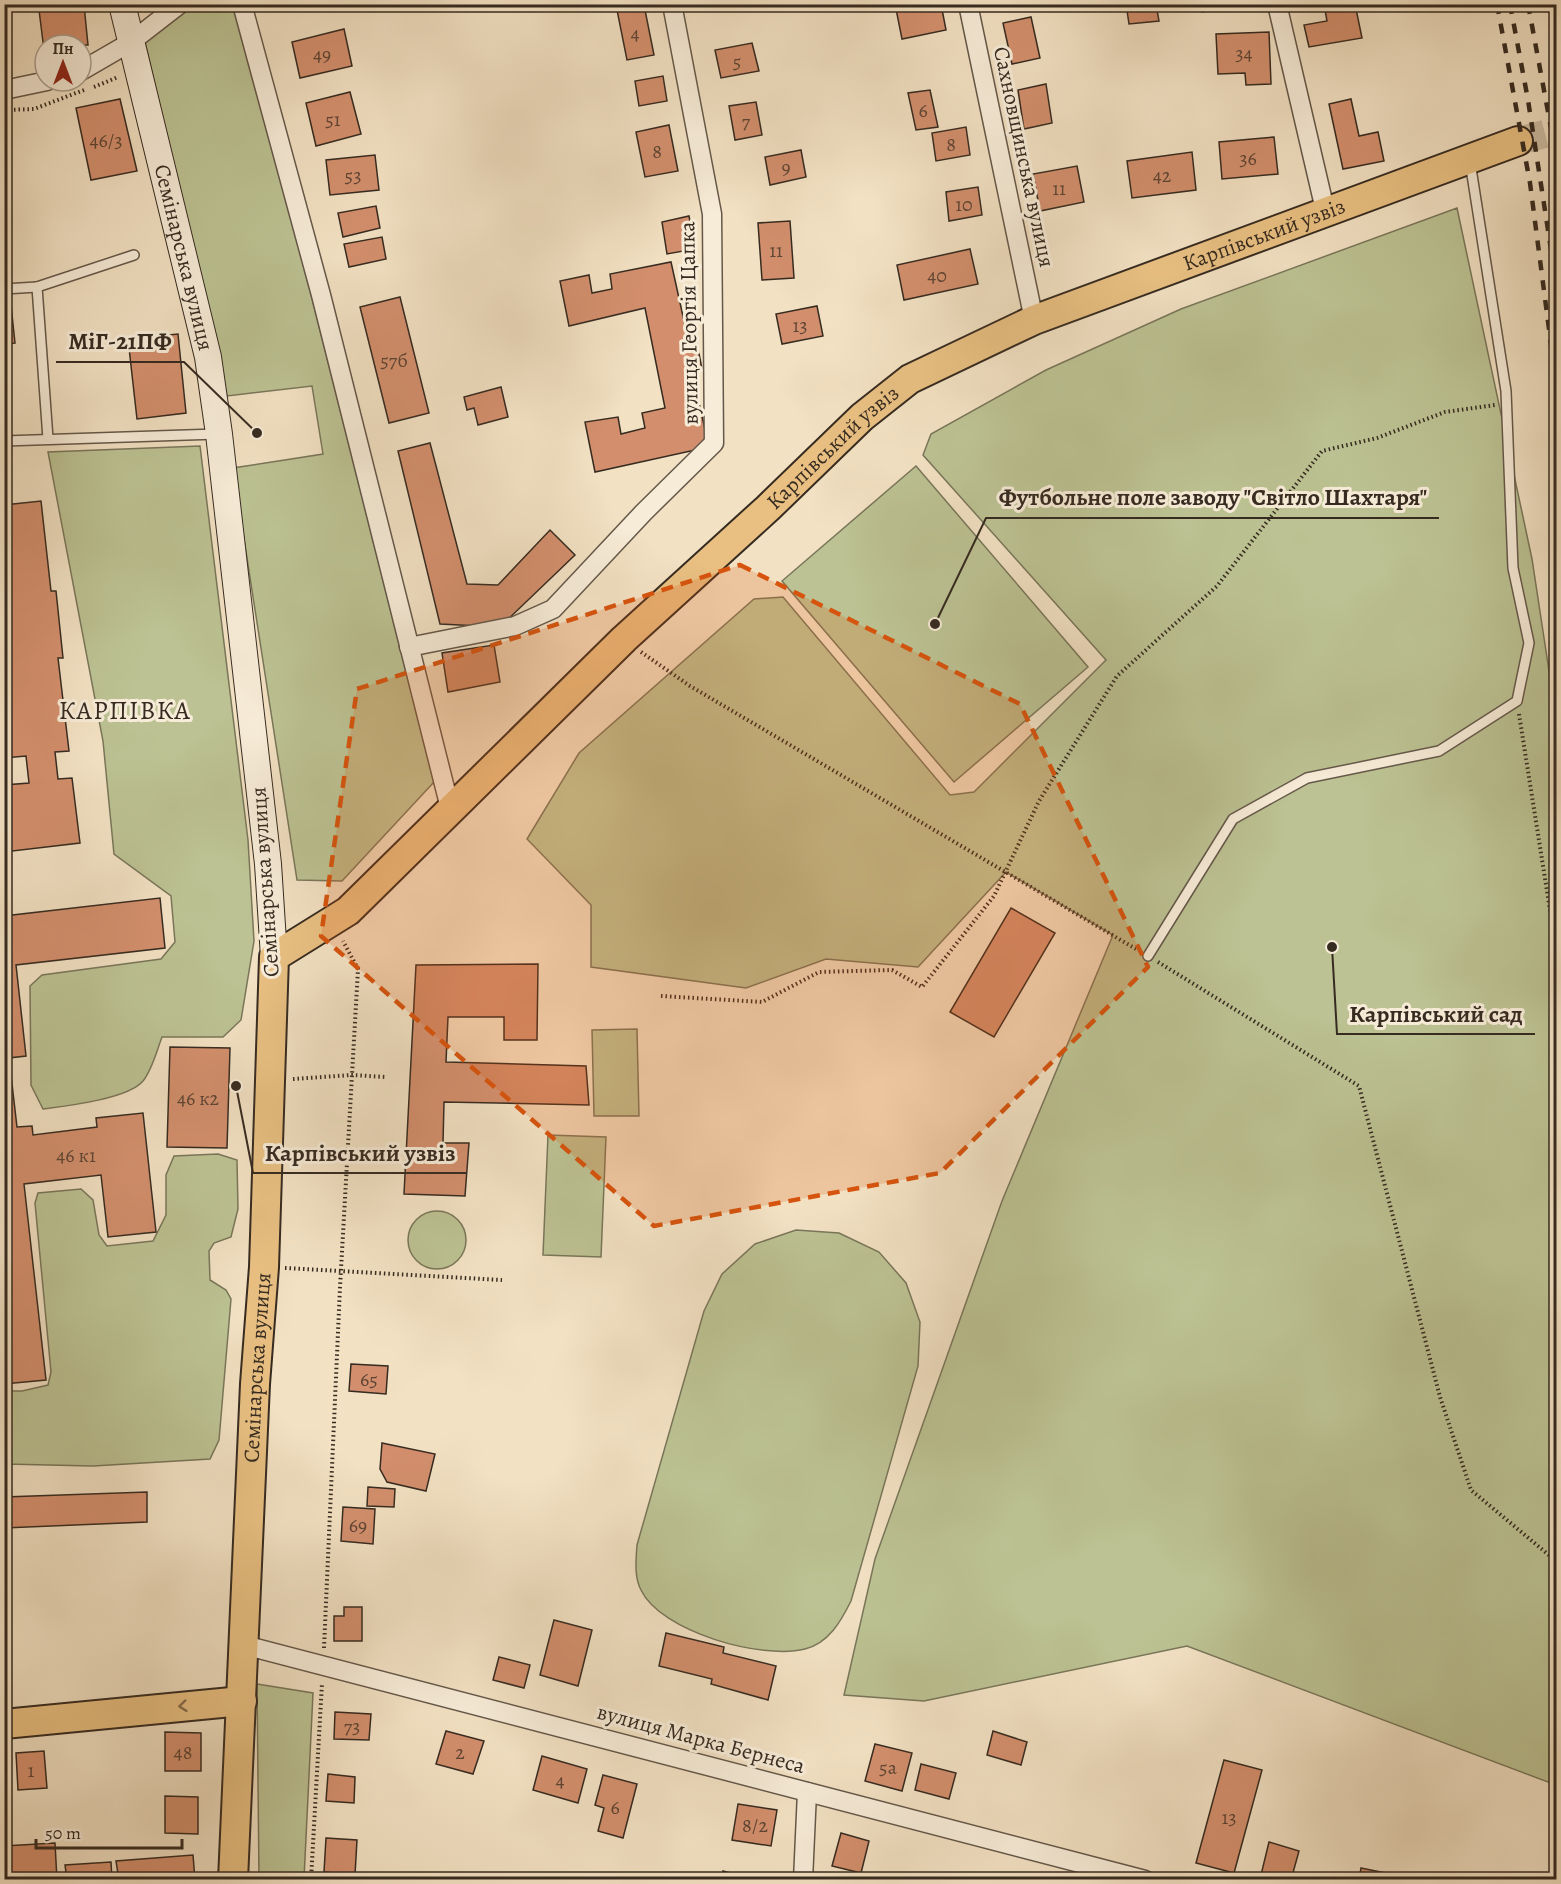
<svg xmlns="http://www.w3.org/2000/svg" width="1561" height="1884" font-family="Alegreya,serif">
  <style>
    .green { fill: #bcc293; stroke: #79765a; stroke-width: 1.5 }
    .building { fill: #d38f6d; stroke: #362b21; stroke-width: 1.5 }
    .lines { fill: none; stroke-linecap: round; stroke-linejoin: round }
    .primary-tunnel { stroke: #ccbda3; stroke-width: 28; stroke-dasharray: 28 14; stroke-linecap: butt }
    .service-casing { stroke: #65584a; stroke-width: 12 }
    .minor-casing { stroke: #65584a; stroke-width: 21 }
    .secondary-casing { stroke: #362b21; stroke-width: 28 }
    .primary-casing { stroke: #362b21; stroke-width: 32 }
    .path { stroke: #362b21; stroke-width: 4; stroke-dasharray: 1.5 3; stroke-linecap: butt }
    .service { stroke: #f7ecd8; stroke-width: 9 }
    .minor { stroke: #f7ecd8; stroke-width: 18 }
    .secondary { stroke: #f7ecd8; stroke-width: 26 }
    .primary { stroke: #e9c082; stroke-width: 28 }
    .rail { stroke: #362b21; stroke-width: 4.5; stroke-dasharray: 10 10; stroke-linecap: butt }
    .oneway { stroke: #876e4d }
    .marked { fill: #d6540e; fill-opacity: 0.2; stroke: #d6540e; stroke-width: 4.5; stroke-dasharray: 12 8; stroke-linejoin: round }
    .labels { text-anchor: middle; dominant-baseline: central; stroke-width: 6; stroke-linejoin: round; paint-order: stroke }
    .number-label { font-size: 20px; fill: #5d4434 }
    .street-label { font-size: 22px; fill: #362b21; stroke: #f7ecd8 }
    .quarter-label { font-size: 26px; letter-spacing: 1.5px; fill: #362b21; stroke: #f7ecd8 }
    .leader { fill: none; stroke: #362b21; stroke-width: 2 }
    .callout-dot { fill: #362b21; stroke: #f7ecd8; stroke-width: 2 }
    .callout-label { font-size: 24px; text-anchor: middle; font-weight: bold; fill: #362b21; stroke: #f7ecd8; stroke-width: 6; stroke-linejoin: round; paint-order: stroke }
  </style>
  <rect width="100%" height="100%" fill="#f2e1c3"/>
  <filter id="stains"><feTurbulence type="fractalNoise" baseFrequency=".00333" numOctaves="4"/><feColorMatrix values="0 0 0 0 .2 0 0 0 0 .09 0 0 0 0 .02 0 0 0 .5 -.17"/></filter>
  <radialGradient id="worn" r=".72"><stop offset=".6" stop-color="#630" stop-opacity="0"/><stop offset="1" stop-color="#630" stop-opacity=".3"/></radialGradient>
  <!-- green -->
  <g class="green">
    <path d="M 191,5 L 238,5 L 434,782 L 342,881 L 297,880 L 233,468 L 323,454 L 312,386 L 227,396 L 145,42 Z"/>
    <path d="M 1457,208 L 1532,559 L 1556,717 L 1556,1785 L 1187,1646 L 924,1701 L 844,1695 L 875,1559 L 1002,1201 L 1113,935 L 1006,872 L 918,967 L 826,959 L 746,988 L 591,967 L 591,905 L 527,839 L 579,753 L 754,599 L 783,597 L 950,795 L 974,792 L 1106,660 L 923,455 L 931,434 L 1046,370 L 1181,309 Z"/>
    <path d="M 200,446 L 248,840 L 254,941 L 241,1020 L 223,1037 L 162,1037 C 157,1050 152,1070 143,1081 C 128,1099 66,1106 43,1109 L 31,1085 L 30,986 L 42,975 L 161,959 L 175,942 L 171,896 L 114,854 L 103,741 L 48,452 Z"/>
    <path d="M 916,466 L 1088,667 L 954,782 L 782,581 Z"/>
    <path d="M 637,1029 L 639,1116 L 594,1116 L 592,1030 Z"/>
    <path d="M 548,1135 L 606,1137 L 601,1257 L 543,1255 Z"/>
    <path d="M 218,1154 L 237,1160 L 238,1209 L 231,1237 L 214,1243 L 209,1251 L 210,1280 L 226,1290 L 231,1299 L 219,1440 L 210,1459 L 93,1466 L 5,1464 L 5,1391 L 22,1391 L 48,1385 L 51,1372 L 35,1203 L 38,1193 L 81,1189 L 93,1200 L 99,1235 L 107,1246 L 153,1241 L 166,1215 L 166,1175 L 174,1156 Z"/>
    <circle cx="437" cy="1240" r="29"/>
    <path d="M 796,1230 L 839,1233 L 879,1252 L 906,1283 L 920,1322 L 918,1366 L 851,1601 C 841,1621 829,1643 805,1649 C 762,1660 661,1632 641,1590 C 634,1577 636,1560 637,1545 L 704,1311 L 722,1274 L 755,1244 Z"/>
    <path d="M 257,1684 L 313,1693 L 304,1879 L 259,1879 Z"/>
  </g>
  <!-- building -->
  <g class="building">
    <path d="M 895,4 L 941,4 L 946,30 L 902,39 Z"/>
    <path d="M 1126,4 L 1156,4 L 1159,21 L 1129,24 Z"/>
    <path d="M 1201,4 L 1229,4 L 1229,8 L 1202,12 Z"/>
    <path d="M 1324,4 L 1355,4 L 1362,38 L 1309,47 L 1304,25 L 1327,21 Z"/>
    <path d="M 84,5 L 88,45 L 45,45 L 44,50 L 39,10 Z"/>
    <path d="M 644,5 L 654,55 L 627,60 L 617,10 Z"/>
    <path d="M 1031,17 L 1040,58 L 1012,64 L 1003,23 Z"/>
    <path d="M 344,29 L 352,66 L 300,78 L 292,42 Z"/>
    <path d="M 1269,32 L 1271,84 L 1246,85 L 1245,73 L 1218,74 L 1216,34 Z"/>
    <path d="M 752,43 L 759,71 L 721,78 L 715,50 Z"/>
    <path d="M 663,76 L 667,101 L 639,106 L 635,81 Z"/>
    <path d="M 1046,84 L 1052,123 L 1024,129 L 1018,90 Z"/>
    <path d="M 930,90 L 938,127 L 916,130 L 908,93 Z"/>
    <path d="M 350,92 L 361,134 L 316,146 L 306,103 Z"/>
    <path d="M 120,99 L 137,171 L 91,180 L 76,108 Z"/>
    <path d="M 1351,99 L 1359,136 L 1378,132 L 1384,161 L 1343,169 L 1329,104 Z"/>
    <path d="M 756,102 L 762,135 L 735,140 L 729,106 Z"/>
    <path d="M 669,125 L 678,171 L 645,177 L 636,132 Z"/>
    <path d="M 966,127 L 970,155 L 936,161 L 932,133 Z"/>
    <path d="M 1274,137 L 1278,174 L 1222,179 L 1219,142 Z"/>
    <path d="M 801,150 L 806,177 L 770,185 L 765,157 Z"/>
    <path d="M 1192,152 L 1196,190 L 1132,198 L 1127,161 Z"/>
    <path d="M 375,155 L 379,190 L 330,195 L 326,160 Z"/>
    <path d="M 1077,166 L 1084,202 L 1040,211 L 1033,174 Z"/>
    <path d="M 978,187 L 982,215 L 949,221 L 946,192 Z"/>
    <path d="M 376,206 L 380,228 L 343,237 L 338,213 Z"/>
    <path d="M 689,216 L 695,249 L 667,254 L 662,222 Z"/>
    <path d="M 790,221 L 794,278 L 762,280 L 758,223 Z"/>
    <path d="M 382,237 L 386,259 L 349,267 L 344,244 Z"/>
    <path d="M 970,249 L 978,284 L 904,300 L 897,265 Z"/>
    <path d="M 671,262 L 688,339 L 696,338 L 702,369 L 692,372 L 709,447 L 595,472 L 585,422 L 618,417 L 621,434 L 645,428 L 642,413 L 665,408 L 645,308 L 569,326 L 560,281 L 589,275 L 592,293 L 612,289 L 610,274 Z"/>
    <path d="M 400,297 L 429,413 L 389,423 L 360,307 Z"/>
    <path d="M 4,305 L 11,305 L 15,343 L 4,344 Z"/>
    <path d="M 817,306 L 823,336 L 782,344 L 776,314 Z"/>
    <path d="M 178,334 L 186,413 L 137,419 L 128,339 Z"/>
    <path d="M 501,387 L 508,417 L 478,425 L 474,408 L 467,410 L 464,397 Z"/>
    <path d="M 430,443 L 467,584 L 498,585 L 550,530 L 575,555 L 500,627 L 440,624 L 398,451 Z"/>
    <path d="M 41,501 L 51,591 L 56,591 L 63,658 L 58,658 L 69,751 L 55,752 L 58,779 L 72,778 L 80,843 L 4,852 L 4,785 L 29,783 L 26,756 L 4,758 L 4,505 Z"/>
    <path d="M 494,645 L 500,682 L 448,692 L 442,653 Z"/>
    <path d="M 160,898 L 165,948 L 16,965 L 26,1056 L 9,1058 L 17,1127 L 32,1126 L 33,1135 L 97,1127 L 96,1118 L 143,1113 L 156,1232 L 108,1237 L 101,1175 L 24,1184 L 46,1380 L 4,1384 L 4,916 Z"/>
    <path d="M 1011,908 L 1055,933 L 994,1037 L 950,1012 Z"/>
    <path d="M 538,964 L 537,1040 L 504,1040 L 504,1017 L 448,1017 L 446,1062 L 586,1066 L 589,1105 L 444,1102 L 443,1143 L 469,1143 L 465,1196 L 404,1194 L 416,965 Z"/>
    <path d="M 170,1047 L 230,1048 L 227,1148 L 167,1147 Z"/>
    <path d="M 351,1364 L 388,1366 L 386,1394 L 349,1391 Z"/>
    <path d="M 382,1443 L 435,1454 L 426,1491 L 387,1482 L 380,1469 Z"/>
    <path d="M 368,1487 L 395,1489 L 394,1507 L 367,1506 Z"/>
    <path d="M 147,1492 L 147,1522 L 4,1528 L 4,1497 Z"/>
    <path d="M 343,1507 L 375,1509 L 373,1544 L 341,1541 Z"/>
    <path d="M 344,1607 L 362,1607 L 362,1641 L 334,1641 L 334,1616 L 344,1616 Z"/>
    <path d="M 554,1620 L 592,1630 L 578,1686 L 540,1675 Z"/>
    <path d="M 666,1633 L 724,1647 L 723,1653 L 776,1666 L 768,1700 L 711,1684 L 712,1679 L 659,1666 Z"/>
    <path d="M 499,1657 L 530,1665 L 524,1688 L 493,1680 Z"/>
    <path d="M 335,1712 L 371,1714 L 369,1740 L 334,1739 Z"/>
    <path d="M 446,1731 L 484,1741 L 473,1774 L 436,1764 Z"/>
    <path d="M 993,1731 L 1027,1742 L 1021,1765 L 987,1755 Z"/>
    <path d="M 165,1732 L 201,1733 L 201,1771 L 165,1771 Z"/>
    <path d="M 875,1744 L 912,1753 L 902,1791 L 865,1781 Z"/>
    <path d="M 44,1751 L 47,1788 L 18,1790 L 16,1753 Z"/>
    <path d="M 542,1756 L 587,1769 L 578,1803 L 533,1790 Z"/>
    <path d="M 1224,1760 L 1262,1770 L 1234,1873 L 1196,1863 Z"/>
    <path d="M 921,1764 L 956,1773 L 949,1799 L 915,1790 Z"/>
    <path d="M 328,1774 L 355,1777 L 354,1803 L 326,1801 Z"/>
    <path d="M 603,1775 L 637,1784 L 623,1838 L 598,1831 L 604,1808 L 595,1805 Z"/>
    <path d="M 165,1796 L 198,1797 L 198,1834 L 165,1833 Z"/>
    <path d="M 738,1804 L 777,1810 L 771,1846 L 732,1840 Z"/>
    <path d="M 841,1833 L 869,1841 L 861,1873 L 832,1866 Z"/>
    <path d="M 326,1838 L 357,1840 L 355,1875 L 324,1872 Z"/>
    <path d="M 1269,1842 L 1299,1851 L 1291,1880 L 1260,1879 Z"/>
    <path d="M 55,1843 L 57,1880 L 4,1880 L 4,1846 Z"/>
    <path d="M 193,1855 L 195,1880 L 119,1880 L 116,1861 Z"/>
    <path d="M 111,1862 L 112,1880 L 67,1880 L 65,1865 Z"/>
    <path d="M 1361,1868 L 1396,1875 L 1395,1880 L 1359,1880 Z"/>
    <path d="M 723,1871 L 756,1880 L 721,1880 Z"/>
    <path d="M 1016,1873 L 1040,1880 L 1015,1880 Z"/>
  </g>
  <g class="lines">
    <!-- primary-tunnel -->
    <path class="primary-tunnel" d="M 1518,141 L 1556,131"/>
    <!-- service casing -->
    <g class="service-casing">
      <g id="service">
        <path d="M 4,289 L 37,287"/>
        <path d="M 48,439 L 37,287 L 134,255"/>
        <path d="M 4,441 L 217,434"/>
        <path d="M 1148,956 L 1233,819 L 1307,778 L 1439,751 L 1517,701 L 1529,643 L 1513,568 L 1506,391 L 1470,162"/>
      </g>
    </g>
    <!-- minor casing -->
    <g class="minor-casing">
      <g id="minor">
        <path d="M 242,4 L 321,295 L 450,808"/>
        <path d="M 968,4 L 1034,320"/>
        <path d="M 1277,4 L 1326,214"/>
        <path d="M 81,71 L 131,42 L 180,4"/>
        <path d="M 4,90 L 47,81"/>
        <path d="M 409,647 L 515,626 L 553,609 L 643,513 L 714,443 L 712,214 L 672,4"/>
        <path d="M 244,1645 L 1145,1880"/>
        <path d="M 803,1880 L 807,1792"/>
      </g>
    </g>
    <!-- secondary casing -->
    <g class="secondary-casing">
      <g id="secondary">
        <path id="s1" d="M 122,4 L 208,357 L 219,434 L 268,864 L 274,957"/>
      </g>
    </g>
    <!-- primary casing -->
    <g class="primary-casing">
      <g id="primary">
        <path d="M 4,1724 L 242,1701"/>
        <path id="s2" d="M 233,1880 L 255,1384 L 264,1267 L 274,957 L 348,911 L 624,639 L 768,508 L 862,417 L 910,379 L 1034,320 L 1518,141"/>
      </g>
    </g>
    <!-- path -->
    <g class="path">
      <path d="M 94,87 L 118,77"/>
      <path d="M 5,110 L 34,109 L 84,90"/>
      <path d="M 641,652 L 690,686 L 1136,949"/>
      <path d="M 1519,714 L 1556,948"/>
      <path d="M 1158,962 L 1359,1086 L 1440,1397 L 1471,1490 L 1556,1561"/>
      <path d="M 661,996 L 762,1002 L 819,972 L 892,970 L 922,987 L 994,896 L 1039,801 L 1117,676 L 1217,586 L 1322,451 L 1377,438 L 1445,412 L 1495,405"/>
      <path d="M 293,1079 L 352,1075 L 385,1077"/>
      <path d="M 285,1268 L 502,1280"/>
      <path d="M 324,1648 L 340,1287 L 358,969 L 343,941"/>
      <path d="M 311,1880 L 322,1683"/>
    </g>
    <!-- service -->
    <use href="#service" class="service"/>
    <!-- minor -->
    <use href="#minor" class="minor"/>
    <!-- secondary -->
    <use href="#secondary" class="secondary"/>
    <!-- primary -->
    <use href="#primary" class="primary"/>
    <!-- rail -->
    <g class="rail">
      <path d="M 1497,4 L 1530,183 L 1556,383"/>
      <path d="M 1510,4 L 1528,100 L 1556,282"/>
      <path d="M 1528,4 L 1556,155"/>
      <path d="M 1549,4 L 1556,39"/>
    </g>
  </g>
  <!-- one-way arrows -->
  <defs><path id="oneway-chevron" d="M-2-3.5L2.5 0L-2 3.5" fill="none" stroke-width="1.6" stroke-linecap="round" stroke-linejoin="round" transform="scale(1.5)"/></defs>
  <use class="oneway" href="#oneway-chevron" transform="translate(183 1706) rotate(174)"/>
  <!-- marked area -->
  <path class="marked" d="M 740,565 L 1020,704 L 1148,967 L 940,1173 L 654,1226 L 321,936 L 357,689 Z"/>
  <g class="labels">
    <!-- number labels -->
    <g class="number-label">
      <text x="635" y="33">4</text>
      <text x="1244" y="53">34</text>
      <text x="322" y="54">49</text>
      <text x="737" y="61">5</text>
      <text x="923" y="110">6</text>
      <text x="333" y="119">51</text>
      <text x="746" y="121">7</text>
      <text x="106" y="140">46/3</text>
      <text x="951" y="144">8</text>
      <text x="657" y="151">8</text>
      <text x="1248" y="158">36</text>
      <text x="786" y="167">9</text>
      <text x="353" y="175">53</text>
      <text x="1162" y="175">42</text>
      <text x="1059" y="188">11</text>
      <text x="964" y="204">10</text>
      <text x="776" y="250">11</text>
      <text x="937" y="275">40</text>
      <text x="800" y="325">13</text>
      <text x="394" y="360">57б</text>
      <text x="198" y="1098">46 к2</text>
      <text x="76" y="1155">46 к1</text>
      <text x="369" y="1379">65</text>
      <text x="358" y="1525">69</text>
      <text x="352" y="1726">73</text>
      <text x="183" y="1752">48</text>
      <text x="460" y="1752">2</text>
      <text x="888" y="1767">5а</text>
      <text x="31" y="1770">1</text>
      <text x="560" y="1780">4</text>
      <text x="615" y="1807">6</text>
      <text x="1229" y="1817">13</text>
      <text x="755" y="1825">8/2</text>
    </g>
    <!-- street labels -->
    <g class="street-label">
      <text transform="translate(1024 157) rotate(78)">Сахновщинська вулиця</text>
      <text stroke="none"><textPath href="#s2" startOffset="2168">Карпівський узвіз</textPath></text>
      <text stroke="none"><textPath href="#s1" startOffset="261">Семінарська вулиця</textPath></text>
      <text transform="translate(689 323) rotate(-91)">вулиця Георгія Цапка</text>
      <text stroke="none"><textPath href="#s2" startOffset="1682">Карпівський узвіз</textPath></text>
      <text transform="translate(265 882) rotate(-94)">Семінарська вулиця</text>
      <text stroke="none"><textPath href="#s2" startOffset="513">Семінарська вулиця</textPath></text>
      <text transform="translate(701 1739) rotate(15)">вулиця Марка Бернеса</text>
    </g>
    <!-- quarter labels -->
    <g class="quarter-label">
      <text x="125" y="710">КАРПІВКА</text>
    </g>
  </g>
  <!-- callouts -->
  <path class="leader" d="M257 433L184 362H56M935 624L986 518H1439M1332 947L1337 1034H1535M236 1086L253 1173H467"/>
  <g class="callout-dot">
    <circle cx="257" cy="433" r="6"/>
    <circle cx="935" cy="624" r="6"/>
    <circle cx="1332" cy="947" r="6"/>
    <circle cx="236" cy="1086" r="6"/>
  </g>
  <g class="callout-label">
    <text x="120" y="349">МіГ-21ПФ</text>
    <text x="1213" y="505">Футбольне поле заводу "Світло Шахтаря"</text>
    <text x="1436" y="1022">Карпівський сад</text>
    <text x="360" y="1161">Карпівський узвіз</text>
  </g>
  <!-- margin -->
  <rect width="1561" height="1884" fill="none" stroke="#f2e1c3" stroke-width="24"/>
  <rect x="6" y="6" width="1549" height="1872" fill="none" stroke="#362b21" stroke-width="3"/>
  <rect x="12" y="12" width="1537" height="1860" fill="none" stroke="#362b21" stroke-width="1.5"/>
  <!-- north arrow -->
  <g transform="translate(63 63)"><circle r="28" fill="#f7ecd8" stroke="#aa9f8f" stroke-width="1.5"/>
  <path d="M0-4.5L10 22L0 15L-10 22Z" fill="#8f2418"/>
  <text y="-9" font-size="16" font-weight="bold" text-anchor="middle" fill="#362b21">Пн</text>
  </g>
  <!-- scale -->
  <path d="M36 1839v9h146v-9" fill="none" stroke="#362b21" stroke-width="3"/>
  <text x="45" y="1839" font-size="18" fill="#362b21" stroke="#f7ecd8" stroke-width="4.5" paint-order="stroke">50 m</text>
  <rect width="100%" height="100%" filter="url(#stains)"/>
  <rect width="100%" height="100%" fill="url(#worn)"/>
</svg>
